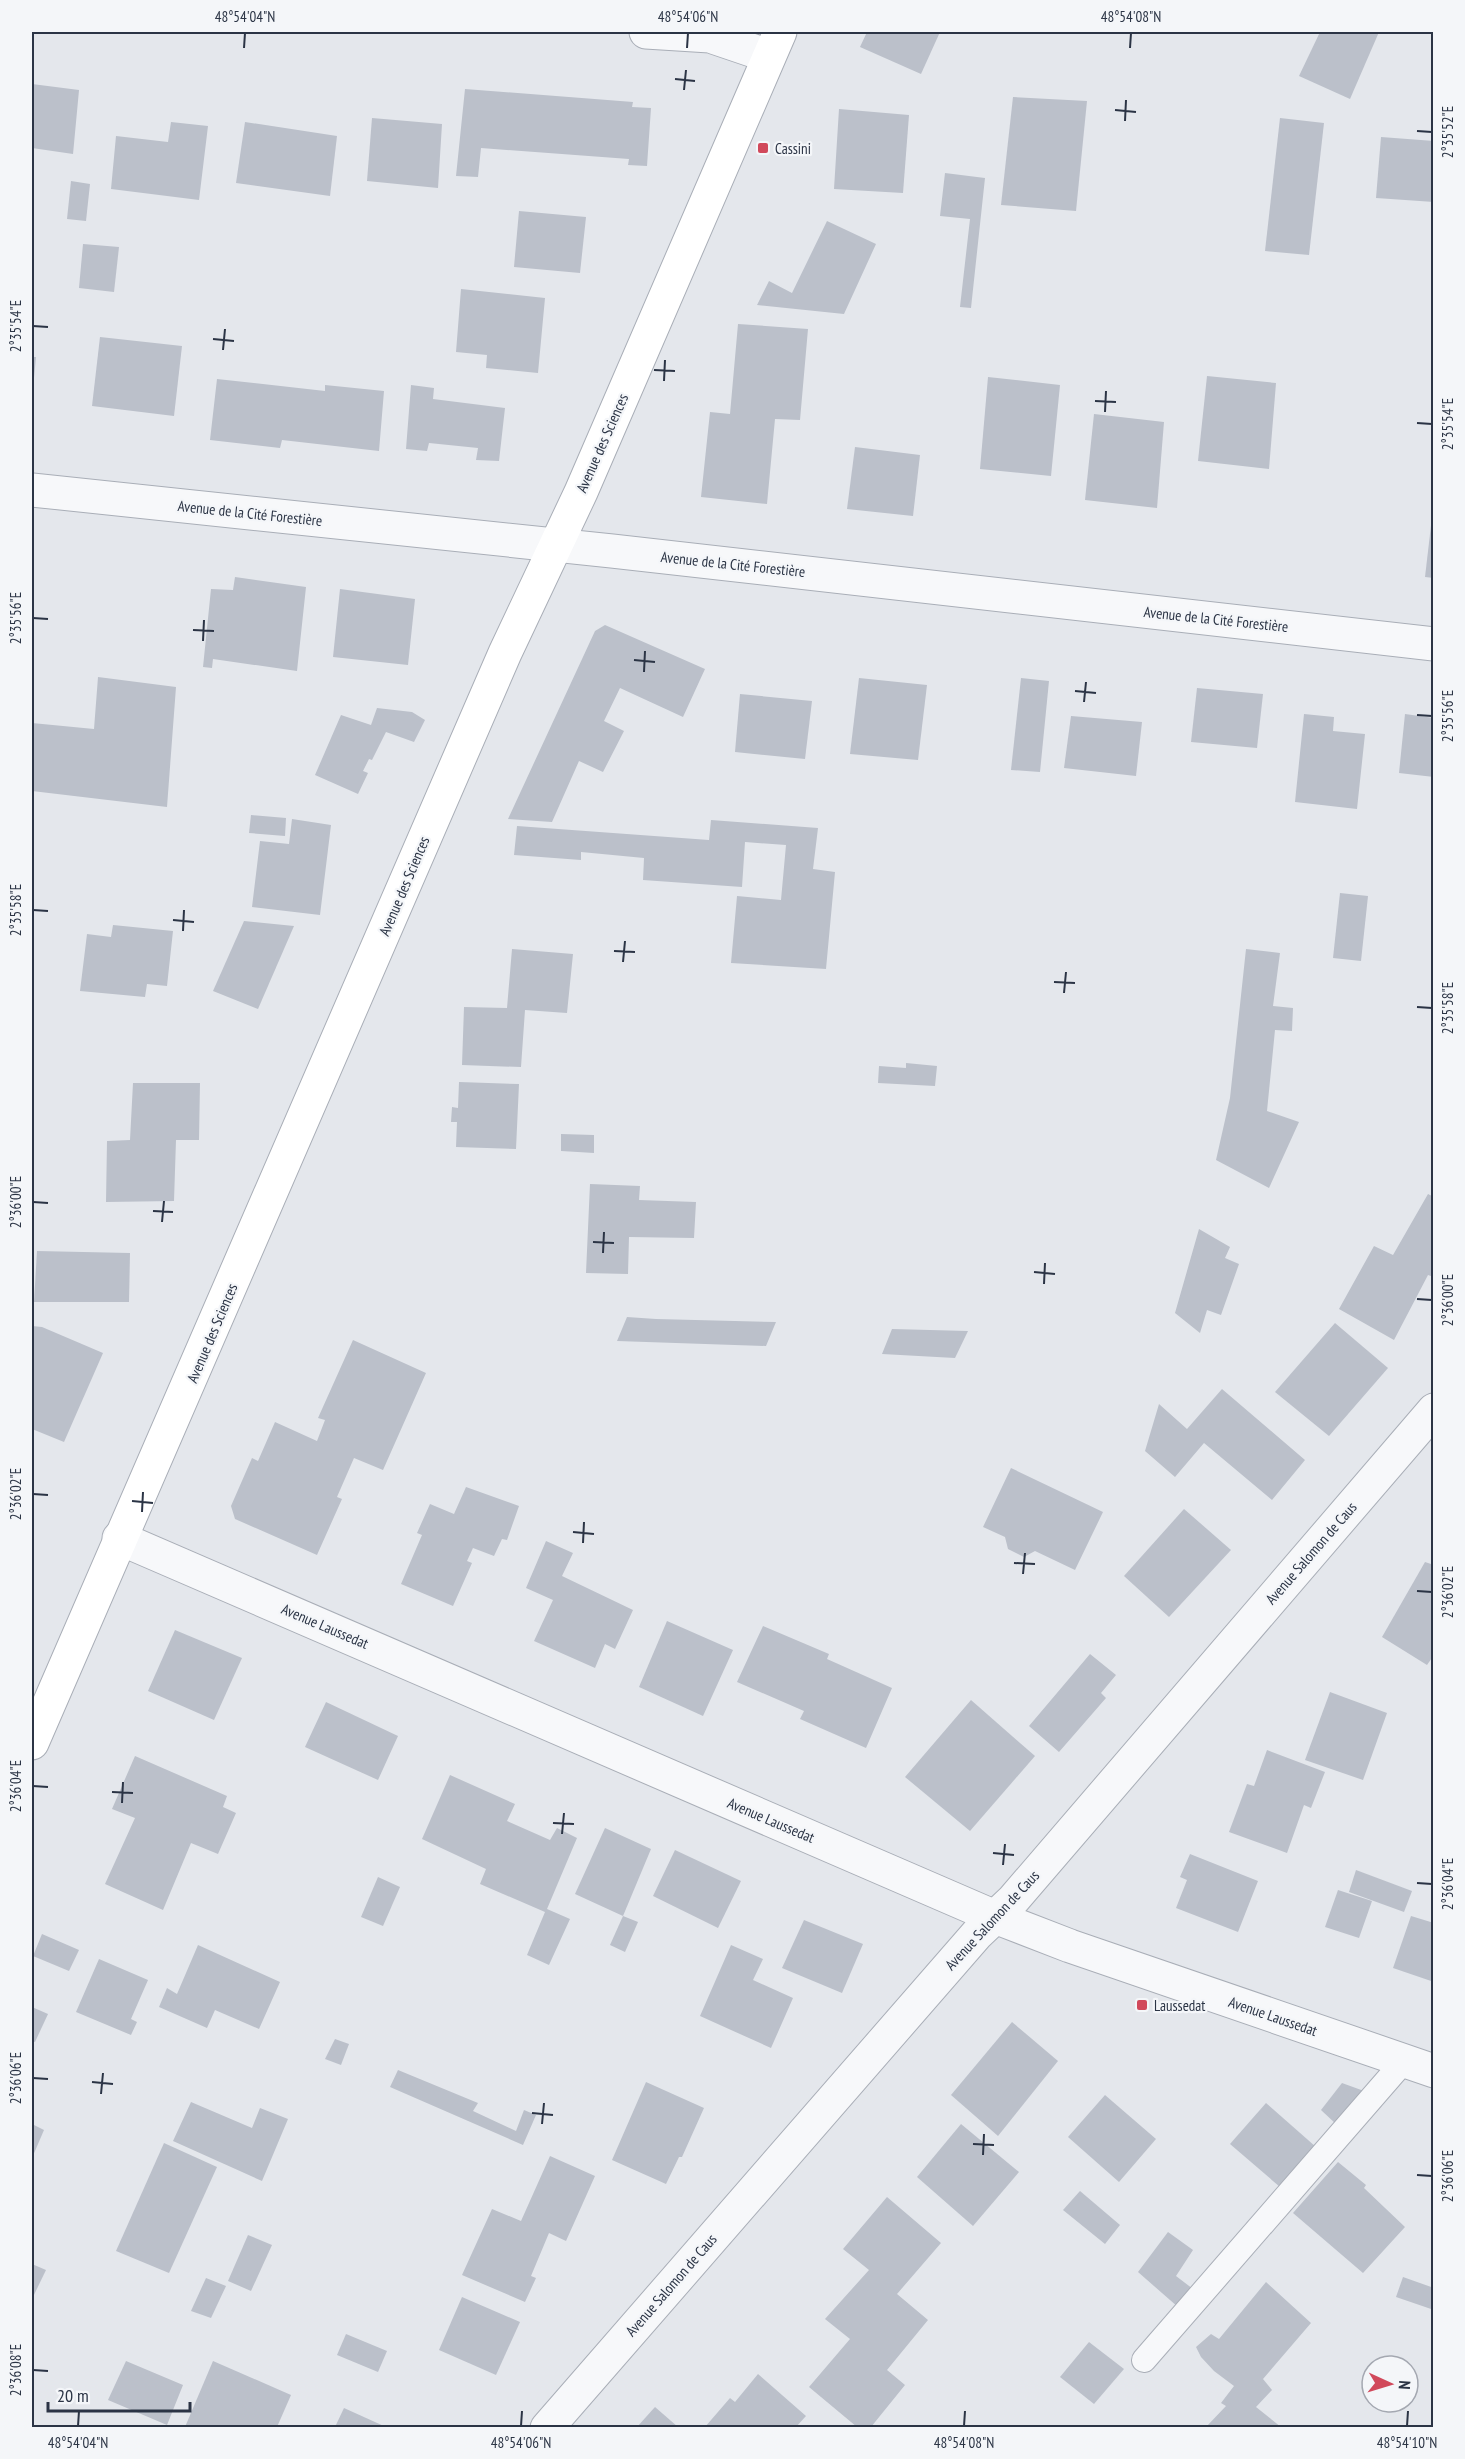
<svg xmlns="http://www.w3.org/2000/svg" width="1465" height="2459" font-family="'PT Sans Narrow',sans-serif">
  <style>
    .building { fill: #bbc0ca }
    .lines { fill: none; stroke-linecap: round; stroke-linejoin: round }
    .lane-casing { stroke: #a9aeb7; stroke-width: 26 }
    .street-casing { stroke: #a9aeb7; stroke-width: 35 }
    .secondary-casing { stroke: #a9aeb7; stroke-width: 35 }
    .lane { stroke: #f7f8fa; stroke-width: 24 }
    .street { stroke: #f7f8fa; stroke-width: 33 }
    .secondary { stroke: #fff; stroke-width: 33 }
    .ticks { fill: none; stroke: #2b3445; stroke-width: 2 }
    .poi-dot { fill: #d1495b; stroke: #f4f6f9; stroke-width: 2 }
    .labels { text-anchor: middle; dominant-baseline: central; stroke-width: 4.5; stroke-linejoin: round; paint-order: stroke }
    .poi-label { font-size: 15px; fill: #2b3445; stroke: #f4f6f9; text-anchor: start }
    .street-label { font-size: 15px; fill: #2b3445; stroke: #f4f6f9 }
    .neatline { fill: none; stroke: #2b3445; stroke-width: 2 }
    .ticks-label { font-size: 15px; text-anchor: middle; fill: #2b3445 }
  </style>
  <rect width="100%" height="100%" fill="#e4e7ec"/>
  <!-- building -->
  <g class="building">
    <path d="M 867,32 L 940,32 L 921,74 L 860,47 Z"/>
    <path d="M 1320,32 L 1379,32 L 1350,99 L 1299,76 Z"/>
    <path d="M 32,84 L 79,90 L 73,154 L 32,148 Z"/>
    <path d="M 465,89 L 633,102 L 632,107 L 651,108 L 647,166 L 628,165 L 629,159 L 481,148 L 478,177 L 456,176 Z"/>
    <path d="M 1013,97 L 1087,101 L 1076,211 L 1001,205 Z"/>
    <path d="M 839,109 L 909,115 L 903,193 L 834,189 Z"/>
    <path d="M 372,118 L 442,124 L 438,188 L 367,181 Z"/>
    <path d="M 1280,118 L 1324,123 L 1309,255 L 1265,251 Z"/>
    <path d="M 171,122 L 208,126 L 199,200 L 111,189 L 116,136 L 168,142 Z"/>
    <path d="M 245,122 L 337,136 L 330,196 L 236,183 Z"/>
    <path d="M 1381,137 L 1434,141 L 1434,202 L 1376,198 Z"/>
    <path d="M 945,173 L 985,178 L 971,308 L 960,307 L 970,219 L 940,216 Z"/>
    <path d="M 71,181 L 90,184 L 86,221 L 67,219 Z"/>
    <path d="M 519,211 L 586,217 L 580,273 L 514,267 Z"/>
    <path d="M 827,221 L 876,244 L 844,314 L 757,305 L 769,281 L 792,293 Z"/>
    <path d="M 83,244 L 119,247 L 114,292 L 79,288 Z"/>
    <path d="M 461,289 L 545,298 L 538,373 L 486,368 L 487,355 L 456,352 Z"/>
    <path d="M 738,324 L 808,329 L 800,420 L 775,419 L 767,504 L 701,497 L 710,412 L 730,414 Z"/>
    <path d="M 100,337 L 182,346 L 174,416 L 92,406 Z"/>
    <path d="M 32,357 L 36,357 L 33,388 L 32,388 Z"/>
    <path d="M 1207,376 L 1276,383 L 1269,469 L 1198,461 Z"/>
    <path d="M 988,377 L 1060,385 L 1051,476 L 980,469 Z"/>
    <path d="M 217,379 L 325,391 L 325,385 L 384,391 L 379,451 L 282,440 L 280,448 L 210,440 Z"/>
    <path d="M 411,385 L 434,388 L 433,399 L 505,408 L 499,461 L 476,460 L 478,448 L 429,443 L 427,451 L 406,449 Z"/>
    <path d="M 1094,414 L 1164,422 L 1157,508 L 1085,500 Z"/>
    <path d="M 855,447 L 920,455 L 913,516 L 847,509 Z"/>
    <path d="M 1432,517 L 1434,517 L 1434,578 L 1425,577 Z"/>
    <path d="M 235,577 L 306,587 L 297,671 L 213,659 L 212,668 L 203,667 L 211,589 L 233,590 Z"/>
    <path d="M 340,589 L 415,599 L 408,665 L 333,657 Z"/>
    <path d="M 605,625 L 705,669 L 683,717 L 620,688 L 604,721 L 624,731 L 603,772 L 579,761 L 552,822 L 508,819 L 595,631 Z"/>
    <path d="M 98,677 L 176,687 L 167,807 L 32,791 L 32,723 L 94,729 Z"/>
    <path d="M 859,678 L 927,685 L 918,760 L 850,754 Z"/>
    <path d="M 1021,678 L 1049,681 L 1040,772 L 1011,770 Z"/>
    <path d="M 1197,688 L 1263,694 L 1257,748 L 1191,742 Z"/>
    <path d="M 740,694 L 812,701 L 805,759 L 735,752 Z"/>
    <path d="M 377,708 L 412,712 L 425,720 L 414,742 L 386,732 L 372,760 L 369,759 L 363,771 L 368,773 L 358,794 L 315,775 L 341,715 L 371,725 Z"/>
    <path d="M 1304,714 L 1334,717 L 1333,731 L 1365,734 L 1357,809 L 1295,802 Z"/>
    <path d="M 1405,714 L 1434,718 L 1434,777 L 1399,773 Z"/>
    <path d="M 1071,716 L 1142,722 L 1136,776 L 1064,768 Z"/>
    <path d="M 251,815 L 286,818 L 285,836 L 249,833 Z"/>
    <path d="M 292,819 L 331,825 L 320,915 L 252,907 L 260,841 L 289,844 Z"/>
    <path d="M 711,820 L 818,828 L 813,869 L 835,872 L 826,969 L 731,963 L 737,896 L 781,900 L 786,845 L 745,842 L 742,887 L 643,880 L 644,858 L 581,852 L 581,860 L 514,855 L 517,826 L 709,840 Z"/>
    <path d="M 1340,893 L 1368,896 L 1361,961 L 1333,958 Z"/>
    <path d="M 244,921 L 294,926 L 258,1009 L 213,991 Z"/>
    <path d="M 113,925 L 173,931 L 167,986 L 147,984 L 145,997 L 80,991 L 87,934 L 111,937 Z"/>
    <path d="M 512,949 L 573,954 L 567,1013 L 525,1010 L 521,1067 L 462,1065 L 464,1007 L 507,1008 Z"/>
    <path d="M 1246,949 L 1280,953 L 1273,1006 L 1293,1008 L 1292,1031 L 1275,1030 L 1267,1111 L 1299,1122 L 1269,1188 L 1216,1160 L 1230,1098 Z"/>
    <path d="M 906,1063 L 937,1066 L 935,1086 L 878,1083 L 879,1066 L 906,1068 Z"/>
    <path d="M 459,1082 L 519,1084 L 516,1149 L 456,1147 L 457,1122 L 451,1122 L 452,1107 L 458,1108 Z"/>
    <path d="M 133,1083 L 200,1083 L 199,1140 L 176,1140 L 174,1201 L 106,1202 L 107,1141 L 130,1140 Z"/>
    <path d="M 561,1134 L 594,1135 L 594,1153 L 561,1151 Z"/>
    <path d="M 590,1184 L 640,1186 L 639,1200 L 696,1202 L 694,1238 L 629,1237 L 628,1274 L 586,1273 Z"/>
    <path d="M 1428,1194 L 1434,1197 L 1434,1277 L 1428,1275 L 1394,1340 L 1339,1309 L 1374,1246 L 1393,1255 Z"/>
    <path d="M 1199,1229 L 1230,1247 L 1225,1258 L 1239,1264 L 1221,1315 L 1207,1310 L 1200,1333 L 1175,1313 Z"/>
    <path d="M 37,1251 L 130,1253 L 129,1302 L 34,1302 Z"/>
    <path d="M 627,1317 L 656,1319 L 776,1322 L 766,1346 L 617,1341 Z"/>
    <path d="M 1335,1323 L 1388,1368 L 1329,1436 L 1275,1392 Z"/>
    <path d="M 32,1326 L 42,1327 L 103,1353 L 64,1442 L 32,1429 Z"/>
    <path d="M 892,1329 L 968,1331 L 955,1358 L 882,1354 Z"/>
    <path d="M 353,1340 L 426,1373 L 383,1470 L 354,1458 L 337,1497 L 342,1499 L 317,1555 L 235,1519 L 231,1506 L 252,1458 L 258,1461 L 275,1422 L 317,1441 L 325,1420 L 318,1418 Z"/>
    <path d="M 1222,1389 L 1305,1460 L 1272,1500 L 1204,1443 L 1175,1477 L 1145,1451 L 1159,1404 L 1187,1429 Z"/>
    <path d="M 1011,1468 L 1103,1512 L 1075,1570 L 1035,1551 L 1024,1557 L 1008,1549 L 1005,1537 L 983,1527 Z"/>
    <path d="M 466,1487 L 519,1506 L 507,1540 L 502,1539 L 494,1556 L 473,1548 L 467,1561 L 472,1563 L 453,1606 L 401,1584 L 422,1535 L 417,1533 L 430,1504 L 454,1514 Z"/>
    <path d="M 1184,1509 L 1231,1550 L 1169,1617 L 1124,1576 Z"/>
    <path d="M 546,1541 L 573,1553 L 562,1576 L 633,1610 L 615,1649 L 605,1644 L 595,1668 L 534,1641 L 553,1600 L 526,1588 Z"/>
    <path d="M 1425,1562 L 1434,1565 L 1434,1655 L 1427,1665 L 1382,1637 Z"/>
    <path d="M 667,1621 L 733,1650 L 703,1716 L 639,1687 Z"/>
    <path d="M 763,1626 L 829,1654 L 827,1659 L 892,1688 L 866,1748 L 800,1719 L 804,1711 L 737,1682 Z"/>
    <path d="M 175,1630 L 242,1658 L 214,1720 L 148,1691 Z"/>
    <path d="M 1090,1654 L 1116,1675 L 1101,1693 L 1106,1698 L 1059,1752 L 1029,1726 Z"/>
    <path d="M 1330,1692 L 1387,1713 L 1363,1780 L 1305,1760 Z"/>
    <path d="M 971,1700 L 1035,1756 L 970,1831 L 905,1777 Z"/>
    <path d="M 326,1702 L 398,1736 L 378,1780 L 305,1747 Z"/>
    <path d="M 1267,1750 L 1325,1772 L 1311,1808 L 1304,1805 L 1287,1853 L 1229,1832 L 1247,1784 L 1254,1786 Z"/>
    <path d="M 135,1756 L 227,1796 L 223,1807 L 236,1813 L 218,1854 L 191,1843 L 163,1910 L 105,1884 L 135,1818 L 112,1809 Z"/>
    <path d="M 450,1775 L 515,1804 L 507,1821 L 550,1840 L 557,1828 L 577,1838 L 547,1909 L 570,1919 L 549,1965 L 527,1955 L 545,1912 L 480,1884 L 486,1869 L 422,1839 Z"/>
    <path d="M 605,1828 L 651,1849 L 623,1916 L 575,1894 Z"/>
    <path d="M 675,1850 L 741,1881 L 718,1928 L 653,1896 Z"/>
    <path d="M 1190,1854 L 1258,1881 L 1238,1932 L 1176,1908 L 1187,1880 L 1180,1877 Z"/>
    <path d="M 1356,1870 L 1412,1891 L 1404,1912 L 1349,1892 Z"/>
    <path d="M 378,1877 L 400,1887 L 383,1926 L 361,1917 Z"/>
    <path d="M 1338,1890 L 1372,1901 L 1359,1938 L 1325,1927 Z"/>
    <path d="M 623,1916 L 638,1922 L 625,1952 L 610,1945 Z"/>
    <path d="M 1411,1916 L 1434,1923 L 1434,1982 L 1393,1968 Z"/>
    <path d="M 804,1920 L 863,1944 L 842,1993 L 782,1968 Z"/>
    <path d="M 42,1934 L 79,1950 L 69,1971 L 33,1956 Z"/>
    <path d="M 198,1945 L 280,1982 L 259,2029 L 215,2010 L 207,2028 L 159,2007 L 167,1988 L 177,1994 Z"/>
    <path d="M 731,1945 L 763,1959 L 753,1980 L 793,1998 L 771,2048 L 700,2016 Z"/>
    <path d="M 99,1959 L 148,1980 L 131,2019 L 137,2022 L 131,2035 L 76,2012 Z"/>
    <path d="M 32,2007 L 48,2014 L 35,2042 L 32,2041 Z"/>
    <path d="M 1012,2022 L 1058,2061 L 998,2136 L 951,2095 Z"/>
    <path d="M 335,2039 L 349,2044 L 341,2065 L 325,2059 Z"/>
    <path d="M 398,2070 L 478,2103 L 473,2111 L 516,2131 L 524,2110 L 536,2115 L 523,2145 L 390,2087 Z"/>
    <path d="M 646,2082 L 704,2108 L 682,2157 L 679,2157 L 666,2184 L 612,2160 Z"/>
    <path d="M 1342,2083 L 1364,2091 L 1336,2124 L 1321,2110 Z"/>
    <path d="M 1105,2095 L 1156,2139 L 1119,2182 L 1068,2137 Z"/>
    <path d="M 191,2102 L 252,2128 L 260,2108 L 288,2119 L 262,2181 L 173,2141 Z"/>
    <path d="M 1266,2103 L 1316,2147 L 1280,2187 L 1230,2144 Z"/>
    <path d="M 32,2124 L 44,2130 L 32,2158 Z"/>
    <path d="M 961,2124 L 1019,2172 L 973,2226 L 917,2177 Z"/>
    <path d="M 164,2143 L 217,2167 L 169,2273 L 116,2251 Z"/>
    <path d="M 550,2156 L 595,2176 L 566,2241 L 549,2233 L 531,2276 L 536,2278 L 525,2302 L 462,2275 L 492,2209 L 521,2221 Z"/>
    <path d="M 1338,2162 L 1366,2185 L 1364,2188 L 1405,2227 L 1363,2273 L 1293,2213 Z"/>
    <path d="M 1080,2191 L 1120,2225 L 1105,2244 L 1063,2210 Z"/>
    <path d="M 887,2197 L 941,2243 L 897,2294 L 928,2320 L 887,2370 L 905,2385 L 871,2427 L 857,2427 L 809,2387 L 850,2339 L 825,2319 L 869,2270 L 843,2249 Z"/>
    <path d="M 1168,2232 L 1193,2250 L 1176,2276 L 1193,2289 L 1178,2307 L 1138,2272 Z"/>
    <path d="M 248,2235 L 272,2245 L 251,2291 L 228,2281 Z"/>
    <path d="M 32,2264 L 46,2270 L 32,2299 Z"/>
    <path d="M 1403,2277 L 1434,2288 L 1434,2310 L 1396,2297 Z"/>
    <path d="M 206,2278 L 226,2286 L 211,2318 L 191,2311 Z"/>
    <path d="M 1266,2282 L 1311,2323 L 1263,2379 L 1272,2390 L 1256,2407 L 1281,2427 L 1206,2427 L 1226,2406 L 1221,2403 L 1234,2386 L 1214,2371 L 1201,2357 L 1196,2347 L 1211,2334 L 1219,2339 Z"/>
    <path d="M 462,2297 L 520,2322 L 496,2375 L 439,2350 Z"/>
    <path d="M 346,2334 L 387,2351 L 378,2372 L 337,2355 Z"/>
    <path d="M 1089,2342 L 1124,2369 L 1094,2404 L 1060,2377 Z"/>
    <path d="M 126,2361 L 183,2385 L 167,2425 L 108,2400 Z"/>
    <path d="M 213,2361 L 291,2395 L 277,2427 L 185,2427 Z"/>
    <path d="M 758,2374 L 806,2416 L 796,2427 L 705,2427 L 730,2398 L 735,2402 Z"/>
    <path d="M 655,2407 L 678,2427 L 637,2427 Z"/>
    <path d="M 344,2408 L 386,2427 L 335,2427 Z"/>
  </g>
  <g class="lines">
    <!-- lane casing -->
    <g class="lane-casing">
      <path id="lane" d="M 1144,2360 L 1404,2061"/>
    </g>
    <!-- street casing -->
    <g class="street-casing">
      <g id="street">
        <path d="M 646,32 L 710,36 L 769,56"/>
        <path d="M 32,490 L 612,551 L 1434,644"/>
        <path d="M 119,1538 L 995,1917 L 1070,1946 L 1434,2071"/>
        <path d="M 547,2428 L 977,1934 L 1013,1900 L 1434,1410"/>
      </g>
    </g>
    <!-- secondary casing -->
    <g class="secondary-casing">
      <path id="secondary" d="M 32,1743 L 505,653 L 581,492 L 780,32"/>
    </g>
    <!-- lane -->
    <use href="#lane" class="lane"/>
    <!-- street -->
    <use href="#street" class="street"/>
    <!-- secondary -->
    <use href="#secondary" class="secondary"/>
  </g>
  <!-- ticks -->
  <path class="ticks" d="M 244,48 L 245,33M 687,48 L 688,33M 1130,48 L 1131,33M 675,79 L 695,81M 684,90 L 686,70M 1115,110 L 1136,112M 1125,121 L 1126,100M 1417,131 L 1432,132M 33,326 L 48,327M 213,339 L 234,341M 223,350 L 225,329M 654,370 L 675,371M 664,381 L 665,360M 1095,401 L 1116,402M 1105,412 L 1106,391M 1417,423 L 1432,424M 33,618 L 48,619M 193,630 L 214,631M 203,641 L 204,620M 634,660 L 655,662M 644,672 L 645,651M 1075,691 L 1096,693M 1084,702 L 1086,682M 1417,715 L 1432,716M 33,910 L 48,911M 173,920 L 194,922M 183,931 L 184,910M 614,951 L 635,952M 623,962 L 625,941M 1054,982 L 1075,983M 1064,993 L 1066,972M 1417,1007 L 1432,1008M 33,1202 L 48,1203M 153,1211 L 173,1212M 162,1222 L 164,1201M 593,1242 L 614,1243M 603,1253 L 604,1232M 1034,1272 L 1055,1274M 1044,1284 L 1045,1263M 1417,1299 L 1432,1300M 33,1494 L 48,1495M 132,1501 L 153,1503M 142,1512 L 143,1492M 573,1532 L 594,1534M 583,1543 L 584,1522M 1014,1563 L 1035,1564M 1023,1574 L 1025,1553M 1417,1591 L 1432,1592M 33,1786 L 48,1787M 112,1792 L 133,1793M 122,1803 L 123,1782M 553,1823 L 574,1824M 562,1834 L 564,1813M 993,1853 L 1014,1855M 1003,1865 L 1005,1844M 1417,1883 L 1432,1884M 33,2078 L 48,2079M 92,2082 L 113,2084M 101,2094 L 103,2073M 532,2113 L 553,2115M 542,2124 L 544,2103M 973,2144 L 994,2145M 983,2155 L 984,2134M 1417,2175 L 1432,2176M 33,2370 L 48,2371M 78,2426 L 79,2411M 521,2426 L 522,2411M 964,2426 L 965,2411M 1407,2426 L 1408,2411"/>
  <!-- markers -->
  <g class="poi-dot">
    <rect x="757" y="142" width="12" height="12" rx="3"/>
    <rect x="1136" y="1999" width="12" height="12" rx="3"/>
  </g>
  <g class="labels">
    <!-- poi labels -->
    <g class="poi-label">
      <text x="775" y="148">Cassini</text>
      <text x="1154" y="2005">Laussedat</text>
    </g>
    <!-- street labels -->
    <g class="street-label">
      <text transform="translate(602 443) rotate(-66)">Avenue des Sciences</text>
      <text transform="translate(250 513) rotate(6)">Avenue de la Cité Forestière</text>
      <text transform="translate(733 564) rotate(6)">Avenue de la Cité Forestière</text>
      <text transform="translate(1216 619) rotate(6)">Avenue de la Cité Forestière</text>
      <text transform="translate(404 886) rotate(-67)">Avenue des Sciences</text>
      <text transform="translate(212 1333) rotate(-67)">Avenue des Sciences</text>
      <text transform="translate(1311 1553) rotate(-49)">Avenue Salomon de Caus</text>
      <text transform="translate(325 1626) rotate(23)">Avenue Laussedat</text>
      <text transform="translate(771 1820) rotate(23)">Avenue Laussedat</text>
      <text transform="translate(992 1920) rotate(-47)">Avenue Salomon de Caus</text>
      <text transform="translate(1273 2016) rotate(19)">Avenue Laussedat</text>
      <text transform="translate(671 2285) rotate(-49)">Avenue Salomon de Caus</text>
    </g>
  </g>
  <!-- border -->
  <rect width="1465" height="2459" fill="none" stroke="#f4f6f9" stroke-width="66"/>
  <!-- north arrow -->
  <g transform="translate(1390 2384) rotate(94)"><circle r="28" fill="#f4f6f9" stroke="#a4a8b1" stroke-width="1.5"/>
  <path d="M0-4.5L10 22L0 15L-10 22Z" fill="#d1495b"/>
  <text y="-9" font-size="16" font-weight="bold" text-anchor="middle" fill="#2b3445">N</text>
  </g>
  <!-- scale -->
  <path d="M48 2402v9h142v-9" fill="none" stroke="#2b3445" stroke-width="3"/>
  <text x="57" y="2402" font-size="18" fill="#2b3445" stroke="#f4f6f9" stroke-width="4.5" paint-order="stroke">20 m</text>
  <rect x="33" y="33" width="1399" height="2393" class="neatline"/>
  <g class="ticks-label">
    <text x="245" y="22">48°54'04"N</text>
    <text x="688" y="22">48°54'06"N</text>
    <text x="1131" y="22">48°54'08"N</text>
    <text transform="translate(1448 132) rotate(-90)" y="5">2°35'52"E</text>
    <text transform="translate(16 326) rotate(-90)" y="5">2°35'54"E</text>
    <text transform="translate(1448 424) rotate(-90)" y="5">2°35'54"E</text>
    <text transform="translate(16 618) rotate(-90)" y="5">2°35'56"E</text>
    <text transform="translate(1448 716) rotate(-90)" y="5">2°35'56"E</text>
    <text transform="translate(16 910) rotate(-90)" y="5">2°35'58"E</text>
    <text transform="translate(1448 1008) rotate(-90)" y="5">2°35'58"E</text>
    <text transform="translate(16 1202) rotate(-90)" y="5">2°36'00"E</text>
    <text transform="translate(1448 1300) rotate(-90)" y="5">2°36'00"E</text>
    <text transform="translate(16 1494) rotate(-90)" y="5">2°36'02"E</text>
    <text transform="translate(1448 1592) rotate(-90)" y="5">2°36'02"E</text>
    <text transform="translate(16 1786) rotate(-90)" y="5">2°36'04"E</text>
    <text transform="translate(1448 1884) rotate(-90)" y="5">2°36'04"E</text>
    <text transform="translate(16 2078) rotate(-90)" y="5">2°36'06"E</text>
    <text transform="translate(1448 2176) rotate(-90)" y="5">2°36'06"E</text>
    <text transform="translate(16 2370) rotate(-90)" y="5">2°36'08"E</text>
    <text x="78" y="2448">48°54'04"N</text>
    <text x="521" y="2448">48°54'06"N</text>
    <text x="964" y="2448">48°54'08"N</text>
    <text x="1407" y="2448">48°54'10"N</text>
  </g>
</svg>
